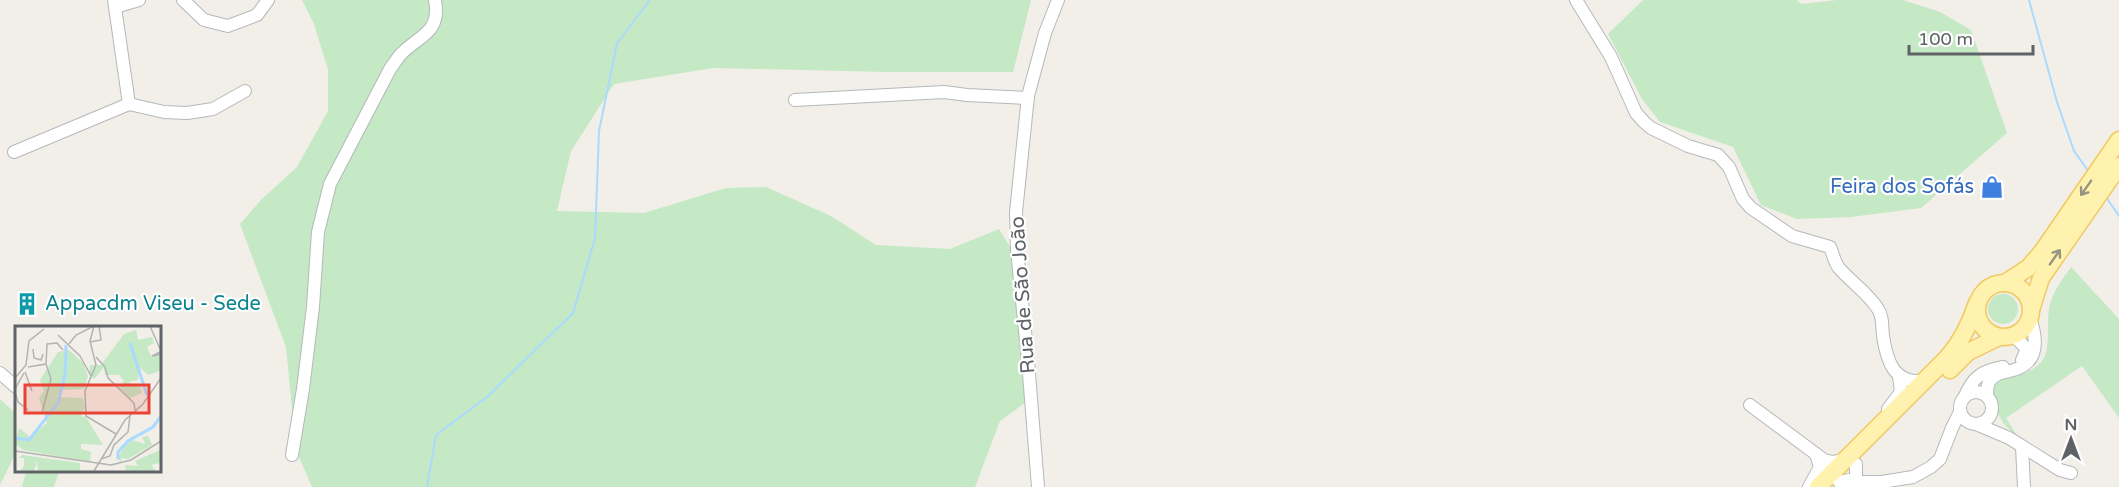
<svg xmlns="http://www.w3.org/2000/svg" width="2119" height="487" font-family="'Varela Round',sans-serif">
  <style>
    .green { fill: #c5e8c5 }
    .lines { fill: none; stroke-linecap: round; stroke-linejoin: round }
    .stream { stroke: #aadaff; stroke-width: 2 }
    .minor-casing { stroke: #b5b8bc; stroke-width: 14 }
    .major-casing { stroke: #f2c960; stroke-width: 19 }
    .minor { stroke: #fff; stroke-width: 12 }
    .major { stroke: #fff2af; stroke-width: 16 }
    .oneway { stroke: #979581 }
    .labels { text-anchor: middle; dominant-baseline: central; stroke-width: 4.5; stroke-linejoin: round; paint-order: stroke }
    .shop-label { font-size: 20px; fill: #366cbe; stroke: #fff; text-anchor: end }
    .street-label { font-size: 20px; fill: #5f6368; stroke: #fff }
    .culture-label { font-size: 20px; fill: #0d838f; stroke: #fff; text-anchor: start }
    .inset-river { fill: none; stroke: #aadaff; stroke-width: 3 }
    .inset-road { fill: none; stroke: #b3b3b1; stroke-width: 1.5 }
    .view { fill: #ea4335; fill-opacity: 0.15; stroke: #ea4335; stroke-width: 3 }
    .inset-edge { fill: none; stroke: #5f6368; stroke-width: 3 }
  </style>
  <rect width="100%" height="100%" fill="#f1efe8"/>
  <!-- green -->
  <g class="green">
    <path d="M 302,0 L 1031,0 L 1013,72 L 889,72 L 713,68 L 614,84 L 571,151 L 557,211 L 644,213 L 726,188 L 766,187 L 831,216 L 876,245 L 950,249 L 999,229 L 1017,258 L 1033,397 L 1000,421 L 975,487 L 312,487 L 296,450 L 286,347 L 240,224 L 261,200 L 297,167 L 328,111 L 328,70 L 314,24 Z"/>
    <path d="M 1643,0 L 1797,0 L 1801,4 L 1837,0 L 1903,0 L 1940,12 L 1971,30 L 2007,133 L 1921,208 L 1851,217 L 1797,219 L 1761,205 L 1733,147 L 1660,122 L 1642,99 L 1608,34 Z"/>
    <path d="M 2071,267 L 2119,319 L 2119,418 L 2082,366 L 2006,418 L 2019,439 L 2004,424 L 1997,412 L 1998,407 L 1992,391 L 1996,380 C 2016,376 2045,372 2047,347 C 2049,335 2047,322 2049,309 C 2051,294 2062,280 2071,267 Z"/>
    <circle cx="2003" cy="309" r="15"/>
    <path d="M 0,399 L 16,414 L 16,452 L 0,485 Z"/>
    <path d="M 26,471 L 59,471 L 54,487 L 22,487 Z"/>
  </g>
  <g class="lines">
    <!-- stream -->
    <g class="stream">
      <path d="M 2029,0 L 2057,102 L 2074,151 L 2089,172"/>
      <path d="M 2106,197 L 2119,216"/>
      <path d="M 427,487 L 436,435 L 487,397 L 573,313 L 595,238 L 599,131 L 617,43 L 650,0"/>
    </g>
    <!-- minor casing -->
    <g class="minor-casing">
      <g id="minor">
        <path d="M 114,0 L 129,104"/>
        <path d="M 183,0 L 204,20 L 228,26 L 257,15 L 268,0"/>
        <path d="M 1576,0 L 1611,57 L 1636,113 L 1644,122 L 1651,128 L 1688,146 L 1718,155 L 1729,167 L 1743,199 L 1751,208 L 1792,236 L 1830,247 C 1833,253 1834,262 1839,268 C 1851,282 1868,293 1878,309 C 1883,316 1882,327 1883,336 C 1887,362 1894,384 1924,381"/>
        <path d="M 115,7 L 139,0"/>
        <path d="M 795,100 L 944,92 L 967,95 L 1028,98"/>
        <path d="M 14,152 L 129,104 L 164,112 L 187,113 L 213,109 L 245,91"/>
        <path d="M 2013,335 L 2027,349 L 2022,360"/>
        <path d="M 0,373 L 16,387"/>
        <circle cx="1976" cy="408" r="16"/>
        <path d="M 1987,396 C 1987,392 1987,386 1989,382 C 1995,371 2009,373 2019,368 C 2040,358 2036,335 2030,318"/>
        <path d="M 1964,398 C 1973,377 1981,371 2003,367"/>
        <path d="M 1750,405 L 1824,460 L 1833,462 L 1845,460"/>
        <path d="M 1888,409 L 1901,392 L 1899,376"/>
        <path d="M 1976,424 L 2009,438 L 2060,470 L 2071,473"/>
        <path d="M 2022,447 L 2024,487"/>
        <path d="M 292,455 L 303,389 L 313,307 L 318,232 L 330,184 L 390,69 C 394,64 397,58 402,53 C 420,35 441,33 435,0"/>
        <path d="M 1839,482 L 1849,480 L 1856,482 L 1856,464"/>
        <path d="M 1038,487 L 1028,361 L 1017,250 L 1016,212 L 1028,96 L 1045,33 L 1058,0"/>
        <path d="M 1809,487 L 1820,467 L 1816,454"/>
        <path d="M 1850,487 L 1856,482 L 1882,482 L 1913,477 L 1931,467 L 1940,459 L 1952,428 L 1960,412"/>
      </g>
    </g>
    <!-- major casing -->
    <g class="major-casing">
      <g id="major">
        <circle cx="2004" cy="310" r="27"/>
        <path d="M 2005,283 L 2028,268 L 2042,252 L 2119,140"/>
        <path d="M 2031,310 L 2041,278 L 2119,166"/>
        <path d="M 1950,370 L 1968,352 L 1999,337"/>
        <path d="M 1818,487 L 1947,358 C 1962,341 1970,324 1977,303"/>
      </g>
    </g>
    <!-- minor -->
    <use href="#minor" class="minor"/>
    <!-- major -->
    <use href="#major" class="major"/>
  </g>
  <!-- one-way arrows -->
  <defs><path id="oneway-shaft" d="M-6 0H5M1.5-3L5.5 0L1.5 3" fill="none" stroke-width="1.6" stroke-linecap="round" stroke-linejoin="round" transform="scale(1.5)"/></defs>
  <g class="oneway">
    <use href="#oneway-shaft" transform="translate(2086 188) rotate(125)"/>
    <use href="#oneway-shaft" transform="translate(2055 257) rotate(-55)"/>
  </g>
  <!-- icons -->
  <defs>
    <g id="shop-bare" transform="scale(1.8)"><path d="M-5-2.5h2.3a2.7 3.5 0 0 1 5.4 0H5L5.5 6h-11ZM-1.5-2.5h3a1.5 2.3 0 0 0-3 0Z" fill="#3f7fe0" stroke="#fff" stroke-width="2.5" paint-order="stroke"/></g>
    <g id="building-bare" transform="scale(1.8)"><path d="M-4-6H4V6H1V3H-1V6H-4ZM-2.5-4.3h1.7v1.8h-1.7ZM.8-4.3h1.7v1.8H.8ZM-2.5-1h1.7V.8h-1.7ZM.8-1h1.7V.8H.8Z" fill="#0f9aa8" stroke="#fff" stroke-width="2.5" paint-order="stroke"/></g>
  </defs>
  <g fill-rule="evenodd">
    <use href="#shop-bare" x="1992" y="187"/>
    <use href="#building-bare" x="27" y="304"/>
  </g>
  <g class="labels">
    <!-- shop labels -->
    <g class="shop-label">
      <text x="1974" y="187">Feira dos Sofás</text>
    </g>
    <!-- street labels -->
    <g class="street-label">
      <text transform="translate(1023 295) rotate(-94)">Rua de São João</text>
    </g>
    <!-- culture labels -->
    <g class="culture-label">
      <text x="45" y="304">Appacdm Viseu - Sede</text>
    </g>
  </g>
  <!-- overview -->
  <g transform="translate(15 326)">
    <rect width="146" height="146" fill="#f1efe8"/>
    <path d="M 121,4 L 123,14 L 137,11 L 139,17 L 132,21 L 136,30 L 145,29 L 145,45 L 133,49 L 125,42 L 123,54 L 113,56 L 125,61 L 127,67 L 115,72 L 104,61 L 109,55 L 104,49 L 90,49 L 89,41 L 79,53 L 74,47 L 75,39 L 86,39 L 109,8 ZM 54,24 L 68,37 L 73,50 L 69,63 L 46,64 L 42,71 L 68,72 L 70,82 L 66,90 L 71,91 L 88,119 L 66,118 L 66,123 L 76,126 L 75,136 L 8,124 L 0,117 L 4,102 L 15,111 L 32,97 L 24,72 L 29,65 L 25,54 L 43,26 ZM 133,110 L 137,119 L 113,133 L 106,132 L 107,136 L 102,133 L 114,113 L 130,118 L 127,111 ZM 145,124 L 145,137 L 136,139 L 141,145 L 111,145 L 110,139 L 123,140 L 120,135 ZM 7,129 L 65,137 L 65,145 L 23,145 L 22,135 L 19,145 L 5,145 L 9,140 L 9,132 L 4,132 Z" fill="#c5e8c5"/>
    <path class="inset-river" d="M 115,17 L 132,69M 0,112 L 14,114 L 43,77 L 50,49 L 51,19M 103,133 L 103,126 L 113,115 L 138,101 L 146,90"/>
    <path class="inset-road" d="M 79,0 L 75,15 L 81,39 L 70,65 L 71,90 L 101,108M 135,0 L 146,25M 43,9 L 65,30 L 76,50M 75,16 L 86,14 L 84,0M 54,18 L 61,9 L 77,1M 18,23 L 19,32 L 26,34 L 28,28M 145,26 L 137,30 L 146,28M 81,31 L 90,41 L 93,52 L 119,77 L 120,84M 13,41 L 31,38 L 32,18 L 42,17 L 48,24M 10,46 L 17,65M 0,52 L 11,39 L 14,15 L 29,3M 0,63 L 9,47M 0,66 L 3,76 L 13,84M 27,86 L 36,53 L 31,38M 0,125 L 96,139 L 116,134 L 146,115M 86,133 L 95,130 L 99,119 L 113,106 L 115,90M 79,145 L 110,94 L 128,78 L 146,52"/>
    <path class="view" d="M 10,59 L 134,59 L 134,87 L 10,87 Z"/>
    <rect width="146" height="146" class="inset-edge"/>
  </g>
  <!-- north arrow -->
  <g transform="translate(2071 439)" stroke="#ffffff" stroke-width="4.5" paint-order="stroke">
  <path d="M0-4.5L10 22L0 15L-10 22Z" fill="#5f6368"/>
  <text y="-9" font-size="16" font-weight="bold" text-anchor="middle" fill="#5f6368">N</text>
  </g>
  <!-- scale -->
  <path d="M1909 45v9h124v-9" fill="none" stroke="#5f6368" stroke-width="3"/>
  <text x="1918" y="45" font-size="18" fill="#5f6368" stroke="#ffffff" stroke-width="4.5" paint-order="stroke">100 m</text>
</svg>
